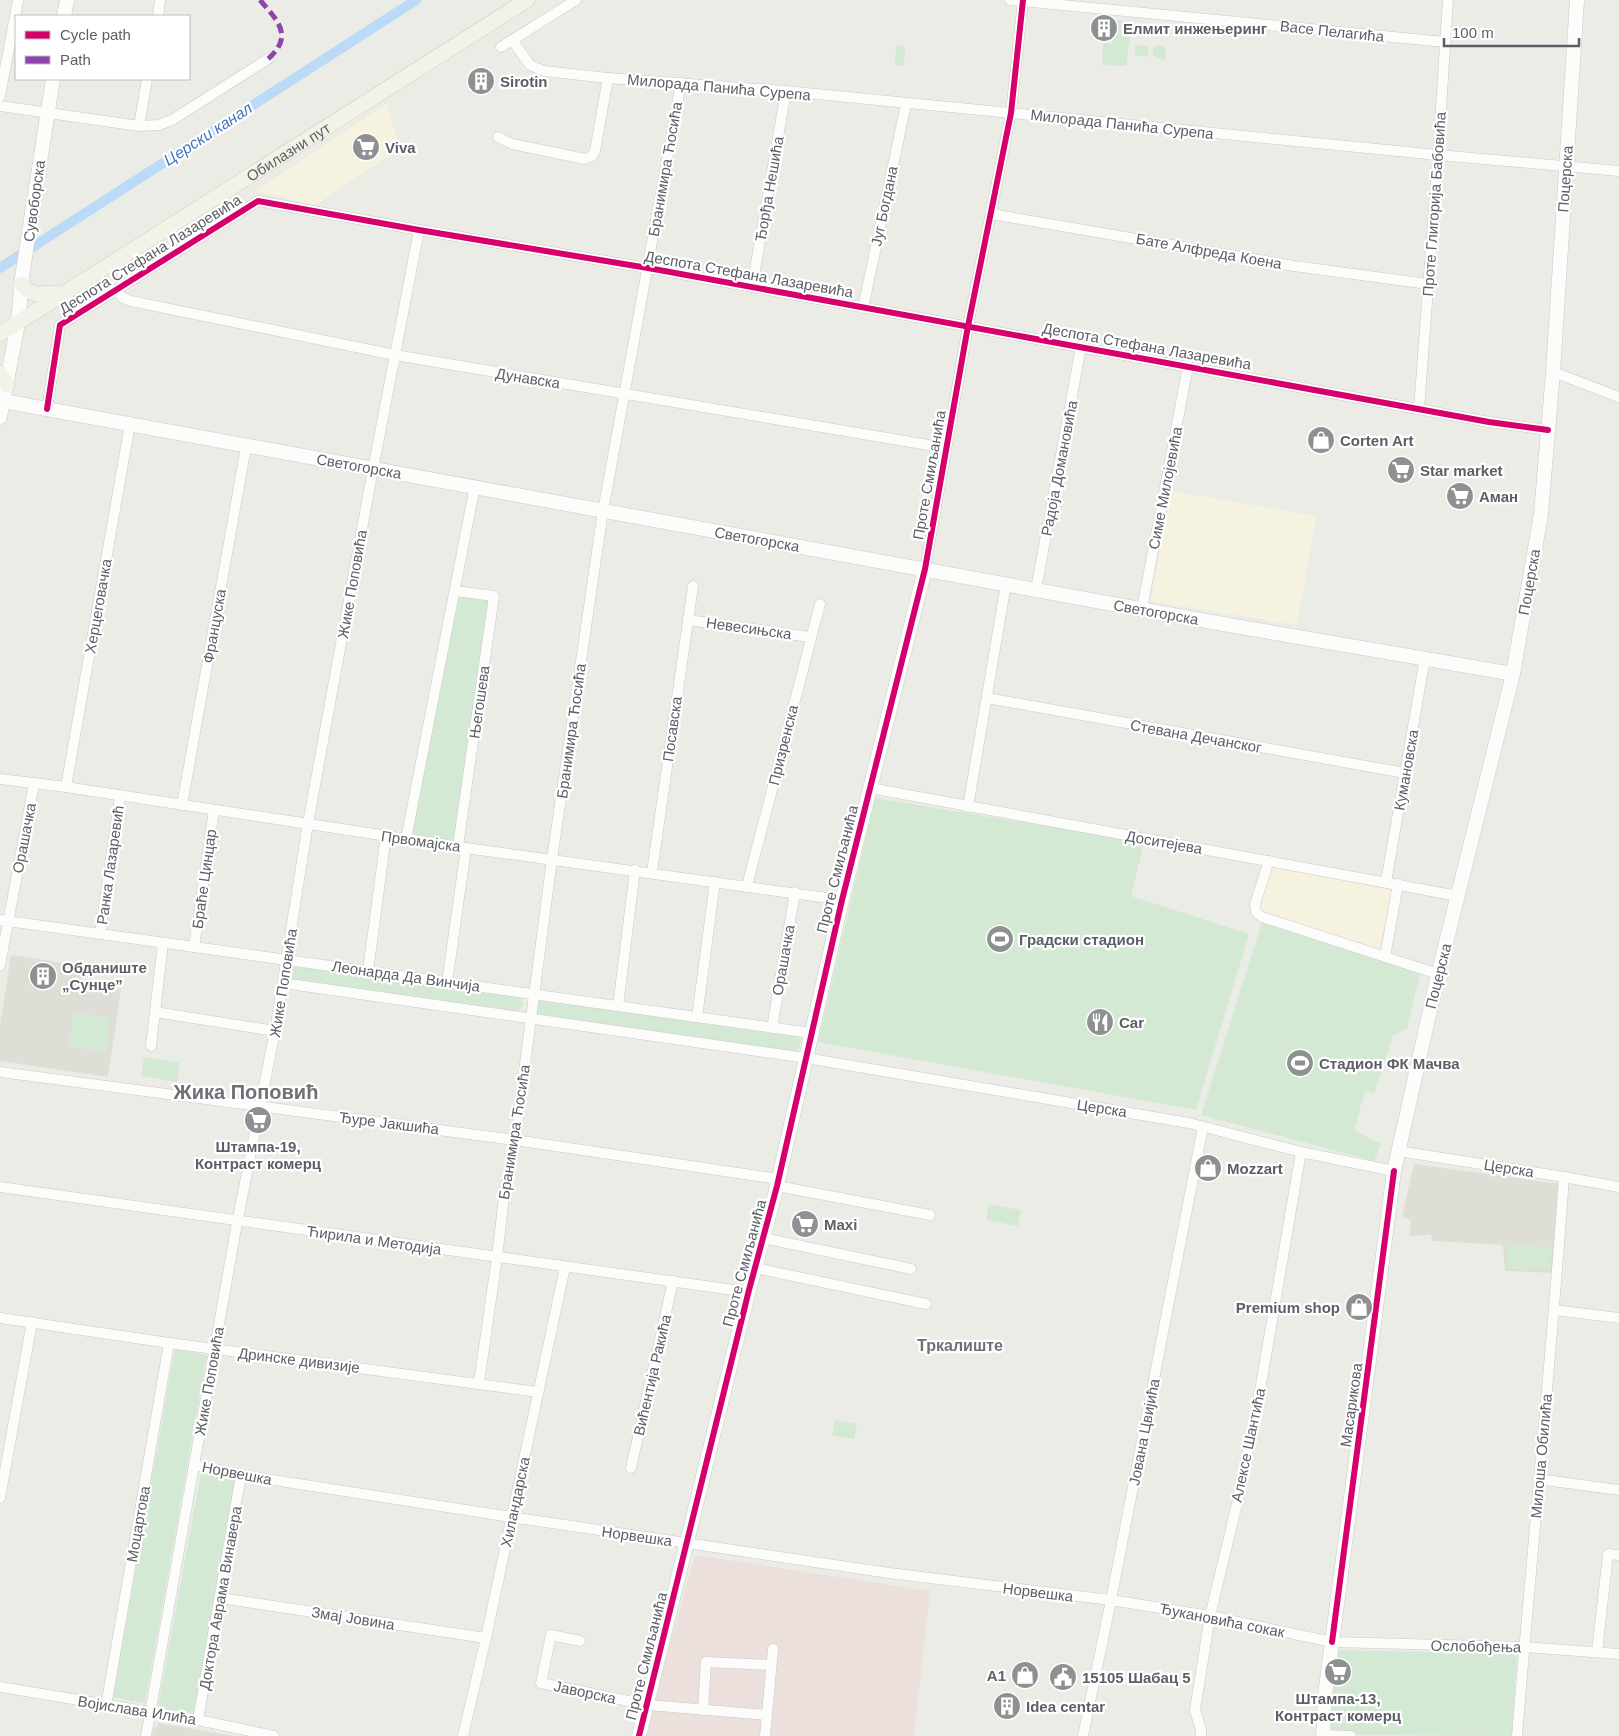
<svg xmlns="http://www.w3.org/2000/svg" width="1619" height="1736" font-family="Arial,sans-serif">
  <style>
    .commercial { fill: #f6f2e0 }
    .education { fill: #dfded6 }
    .medical { fill: #ebe0dc }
    .green { fill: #d4e9d3 }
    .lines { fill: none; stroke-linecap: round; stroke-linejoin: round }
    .canal { stroke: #badaf7; stroke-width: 10 }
    .street-casing { stroke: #c9c9c9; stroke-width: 11 }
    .secondary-casing { stroke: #cacaca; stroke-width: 15 }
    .primary-casing { stroke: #d4cdb4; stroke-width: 16 }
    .street { stroke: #fcfcfb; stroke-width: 10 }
    .secondary { stroke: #fcfcfb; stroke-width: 14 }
    .primary { stroke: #f3f2e8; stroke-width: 15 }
    .quiet { stroke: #8e44ad; stroke-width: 5; stroke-dasharray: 10 5; stroke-linecap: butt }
    .cycleway-casing { stroke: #fff; stroke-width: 9 }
    .cycleway { stroke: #d6006c; stroke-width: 6 }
    .labels { text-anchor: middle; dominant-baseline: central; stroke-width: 4.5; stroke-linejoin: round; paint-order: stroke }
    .poi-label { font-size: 15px; font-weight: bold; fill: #5c5f65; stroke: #fff; text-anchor: start }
    .street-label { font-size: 15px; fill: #5c5f65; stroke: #fff }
    .water-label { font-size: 16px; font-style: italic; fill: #4376ba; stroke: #fff }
    .neighbourhood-label { font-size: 16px; font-weight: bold; fill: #6d7177; stroke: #fff }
    .district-label { font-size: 20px; font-weight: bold; fill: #6d7177; stroke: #fff }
  </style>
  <rect width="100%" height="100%" fill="#ecece7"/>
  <!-- commercial -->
  <g class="commercial">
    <path d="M 386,104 L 400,148 L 316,205 L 256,191 Z"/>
    <path d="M 1171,491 L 1316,516 L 1297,625 L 1151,601 Z"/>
    <path d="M 1273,865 L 1392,891 L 1379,949 L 1263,913 L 1259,907 Z"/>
  </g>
  <!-- education -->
  <g class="education">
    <path d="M 11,955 L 84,966 L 82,984 L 121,990 L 108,1077 L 0,1061 L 0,1026 Z"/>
    <path d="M 1414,1164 L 1560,1184 L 1555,1273 L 1505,1271 L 1503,1245 L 1432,1241 L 1431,1235 L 1410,1236 L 1411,1220 L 1402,1217 Z"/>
    <path d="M 159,1723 L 233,1736 L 152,1736 L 153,1731 Z"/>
  </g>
  <!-- medical -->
  <path class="medical" d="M 695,1555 L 930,1591 L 914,1736 L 644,1736 Z"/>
  <!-- green -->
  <g class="green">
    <path d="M 1113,20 L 1132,22 L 1126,66 L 1102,65 L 1103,43 L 1112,44 Z"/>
    <path d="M 1157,44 L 1166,48 L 1165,60 L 1153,56 L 1153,48 L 1156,47 Z"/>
    <path d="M 896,45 L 905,47 L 904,66 L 895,65 Z"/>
    <path d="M 1135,45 L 1148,46 L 1148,57 L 1135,55 Z"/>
    <path d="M 462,597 L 488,600 L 490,603 L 456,838 L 453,840 L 448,841 L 415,834 L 412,830 L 455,601 Z"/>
    <path d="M 875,798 L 1144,842 L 1131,896 L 1249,934 L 1196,1110 L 818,1042 Z"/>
    <path d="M 1262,922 L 1420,974 L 1407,1028 L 1393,1036 L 1374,1094 L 1365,1091 L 1354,1130 L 1381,1144 L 1374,1161 L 1201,1115 Z"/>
    <path d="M 294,965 L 520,997 L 523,1001 L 523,1005 L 517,1012 L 291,980 L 288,977 L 290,967 Z"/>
    <path d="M 541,1000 L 797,1037 L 801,1040 L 800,1046 L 796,1052 L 540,1016 L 536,1014 L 537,1003 Z"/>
    <path d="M 74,1012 L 110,1018 L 105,1052 L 69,1046 Z"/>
    <path d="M 144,1057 L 180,1063 L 177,1082 L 141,1076 Z"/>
    <path d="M 989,1204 L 1021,1210 L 1018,1226 L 986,1220 Z"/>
    <path d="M 1508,1245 L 1551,1247 L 1550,1270 L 1507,1269 Z"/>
    <path d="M 175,1349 L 207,1355 L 145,1703 L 113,1697 Z"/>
    <path d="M 835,1420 L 857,1424 L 854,1439 L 832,1435 Z"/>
    <path d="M 201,1473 L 236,1480 L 194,1713 L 158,1707 Z"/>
    <path d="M 1339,1650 L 1517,1654 L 1512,1736 L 1327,1735 Z"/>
  </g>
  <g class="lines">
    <!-- canal -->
    <path class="canal" d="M 0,268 L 416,0"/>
    <!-- street casing -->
    <g class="street-casing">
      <g id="street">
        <path d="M 1010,0 L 1445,42"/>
        <path d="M 158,16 L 160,0"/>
        <path d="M 512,40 L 530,65 L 544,71 L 608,78 L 786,91 L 1438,155 L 1619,171"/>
        <path d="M 501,47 L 576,0"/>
        <path d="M 0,96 L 18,0"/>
        <path d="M 0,106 L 139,126 L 159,125 L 172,120 L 268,59"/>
        <path d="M 139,126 L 147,79"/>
        <path d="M 498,137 L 512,144 L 585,159 L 592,156 L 595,151 L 608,78"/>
        <path d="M 991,214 L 1294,266 L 1428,284"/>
        <path d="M 752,287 L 786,91"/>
        <path d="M 116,290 L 123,298 L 131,301 L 395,355 L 946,448"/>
        <path d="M 863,308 L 906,104"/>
        <path d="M 1553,372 L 1619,397"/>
        <path d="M 47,409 L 60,325 L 258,201 L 419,230 L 648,268 L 1489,422 L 1548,430"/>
        <path d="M 1419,409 L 1438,155 L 1448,0"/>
        <path d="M 925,569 L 968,326 L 1011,113 L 1023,0"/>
        <path d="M 1036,589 L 1081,347"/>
        <path d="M 455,591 L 494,596 L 458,846"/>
        <path d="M 1142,609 L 1188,366"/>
        <path d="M 688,620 L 810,637"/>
        <path d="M 987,698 L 1405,773"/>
        <path d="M 0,779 L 66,787 L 466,848 L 842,900"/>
        <path d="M 66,787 L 130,424"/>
        <path d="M 870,788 L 1458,896"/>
        <path d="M 182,805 L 246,447"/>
        <path d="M 968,807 L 1006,584"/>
        <path d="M 406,839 L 475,486"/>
        <path d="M 1269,861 L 1255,904 L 1256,912 L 1262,917 L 1438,974"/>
        <path d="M 652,872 L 693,586"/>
        <path d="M 1386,882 L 1425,658"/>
        <path d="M 747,886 L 820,604"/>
        <path d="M 0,920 L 811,1033"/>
        <path d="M 100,934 L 120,796"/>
        <path d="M 194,947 L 214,810"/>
        <path d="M 1385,957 L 1398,884"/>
        <path d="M 0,965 L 34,784"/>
        <path d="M 368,971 L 386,836"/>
        <path d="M 283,983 L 806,1058 L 1189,1123 L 1301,1152 L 1394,1171"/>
        <path d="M 447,983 L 466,848"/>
        <path d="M 618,1006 L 635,870"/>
        <path d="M 155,1012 L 275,1031"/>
        <path d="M 697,1017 L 715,882"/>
        <path d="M 772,1028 L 795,892"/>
        <path d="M 151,1046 L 163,943"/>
        <path d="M 0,1072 L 515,1140 L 778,1179"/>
        <path d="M 1398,1151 L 1564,1177 L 1619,1187"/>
        <path d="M 777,1186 L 930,1215"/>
        <path d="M 0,1187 L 748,1292"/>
        <path d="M 763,1238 L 911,1269"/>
        <path d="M 755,1268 L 926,1304"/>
        <path d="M 1555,1310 L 1619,1318"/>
        <path d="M 0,1318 L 169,1343 L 538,1392"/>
        <path d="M 479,1383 L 497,1257 L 504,1197 L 515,1140 L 552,859 L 603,511 L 681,83"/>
        <path d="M 194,1465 L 241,1475 L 511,1517 L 889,1573 L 1111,1600 L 1210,1616 L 1332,1642 L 1524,1647 L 1619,1654"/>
        <path d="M 631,1468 L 673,1281"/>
        <path d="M 1538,1479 L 1619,1490"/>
        <path d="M 0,1498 L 32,1322"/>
        <path d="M 220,1598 L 486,1638"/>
        <path d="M 580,1641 L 551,1635 L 541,1683 L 648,1705 L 766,1715"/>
        <path d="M 1597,1652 L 1608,1554 L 1619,1555"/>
        <path d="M 0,1687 L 198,1720 L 274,1736"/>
        <path d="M 106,1706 L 169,1343"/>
        <path d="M 703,1710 L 706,1662 L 771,1665"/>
        <path d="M 198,1720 L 241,1475"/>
        <path d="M 1324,1735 L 1351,1736"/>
        <path d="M 146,1736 L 237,1223 L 275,1031 L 308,823 L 371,480 L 419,230"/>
        <path d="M 463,1736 L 486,1638 L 565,1267"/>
        <path d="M 765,1736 L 773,1649"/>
        <path d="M 1083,1736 L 1111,1600 L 1203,1127"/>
        <path d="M 1201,1736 L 1201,1730 L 1195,1710 L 1210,1616 L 1236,1508 L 1258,1402 L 1301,1152"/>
        <path d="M 1517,1736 C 1532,1550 1551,1363 1564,1177"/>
      </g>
    </g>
    <!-- secondary casing -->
    <g class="secondary-casing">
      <g id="secondary">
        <path d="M 64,16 L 67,0"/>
        <path d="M 3,401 C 382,470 761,539 1140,609 C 1264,632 1389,652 1513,674"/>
        <path d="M 0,417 L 18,323 L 22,277 L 53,79"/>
        <path d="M 639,1736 L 749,1290 L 777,1186 L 842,900 L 925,569"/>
        <path d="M 1323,1736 L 1325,1695 L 1394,1171 L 1437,979 L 1513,674 L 1541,514 L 1553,372 L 1577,0"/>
      </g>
    </g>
    <!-- primary casing -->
    <g class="primary-casing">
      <g id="primary">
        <path d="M 22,284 C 36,302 44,289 61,294"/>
        <path id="s1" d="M 0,334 L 527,0"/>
        <path d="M 0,373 L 7,385"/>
      </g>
    </g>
    <!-- street -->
    <use href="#street" class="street"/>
    <!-- secondary -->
    <use href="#secondary" class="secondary"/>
    <!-- primary -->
    <use href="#primary" class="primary"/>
    <!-- quiet -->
    <path class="quiet" d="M 260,0 C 278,21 294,36 268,59"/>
    <!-- cycleway casing -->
    <g class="cycleway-casing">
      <g id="cycleway">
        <path d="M 47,409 L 60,325 L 258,201 L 419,230 L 648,268 L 1489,422 L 1548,430"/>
        <path d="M 1332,1642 L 1394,1171"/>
        <path d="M 639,1736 L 749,1290 L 777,1186 L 842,900 L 925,569 L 968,326 L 1011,113 L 1023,0"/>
      </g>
    </g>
    <!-- cycleway -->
    <use href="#cycleway" class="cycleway"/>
  </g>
  <!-- icons -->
  <defs>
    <g id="building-disc" transform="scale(1.4375)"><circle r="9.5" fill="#8e9092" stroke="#fff"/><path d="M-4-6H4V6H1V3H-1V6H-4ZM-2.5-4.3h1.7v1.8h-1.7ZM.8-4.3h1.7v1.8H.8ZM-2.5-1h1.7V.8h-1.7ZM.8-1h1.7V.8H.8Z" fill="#fff"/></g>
    <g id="supermarket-disc" transform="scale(1.4375)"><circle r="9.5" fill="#8e9092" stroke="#fff"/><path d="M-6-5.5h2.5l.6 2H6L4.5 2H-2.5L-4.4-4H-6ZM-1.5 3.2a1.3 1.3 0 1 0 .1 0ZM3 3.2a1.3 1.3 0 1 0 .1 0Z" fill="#fff"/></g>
    <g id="shop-disc" transform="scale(1.4375)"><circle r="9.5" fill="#8e9092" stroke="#fff"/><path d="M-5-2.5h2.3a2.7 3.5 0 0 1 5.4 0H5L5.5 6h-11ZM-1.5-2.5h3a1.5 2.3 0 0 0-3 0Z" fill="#fff"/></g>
    <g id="stadium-disc" transform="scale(1.4375)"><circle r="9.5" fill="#8e9092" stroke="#fff"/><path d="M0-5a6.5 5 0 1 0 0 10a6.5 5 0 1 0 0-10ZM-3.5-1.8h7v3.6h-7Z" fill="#fff"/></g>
    <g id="restaurant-disc" transform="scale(1.4375)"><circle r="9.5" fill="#8e9092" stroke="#fff"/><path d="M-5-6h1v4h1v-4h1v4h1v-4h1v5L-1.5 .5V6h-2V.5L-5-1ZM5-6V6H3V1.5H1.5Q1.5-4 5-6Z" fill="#fff"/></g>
    <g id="civic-disc" transform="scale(1.4375)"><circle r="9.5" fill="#8e9092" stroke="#fff"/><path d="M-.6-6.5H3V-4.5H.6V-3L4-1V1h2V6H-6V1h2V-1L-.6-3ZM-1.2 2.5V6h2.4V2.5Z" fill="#fff"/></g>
  </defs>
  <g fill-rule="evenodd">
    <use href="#building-disc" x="1104" y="28"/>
    <use href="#building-disc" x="481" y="81"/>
    <use href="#supermarket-disc" x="366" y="147"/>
    <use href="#shop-disc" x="1321" y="440"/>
    <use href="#supermarket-disc" x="1401" y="470"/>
    <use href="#supermarket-disc" x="1460" y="496"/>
    <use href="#stadium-disc" x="1000" y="939"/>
    <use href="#building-disc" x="43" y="976"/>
    <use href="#restaurant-disc" x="1100" y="1022"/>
    <use href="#stadium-disc" x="1300" y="1063"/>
    <use href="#supermarket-disc" x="258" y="1120"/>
    <use href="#shop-disc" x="1208" y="1168"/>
    <use href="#supermarket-disc" x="805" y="1224"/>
    <use href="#shop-disc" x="1359" y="1307"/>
    <use href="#supermarket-disc" x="1338" y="1672"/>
    <use href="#shop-disc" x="1025" y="1675"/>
    <use href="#civic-disc" x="1063" y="1677"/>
    <use href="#building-disc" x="1007" y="1706"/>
  </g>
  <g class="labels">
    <!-- poi labels -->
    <g class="poi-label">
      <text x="1123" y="28">Елмит инжењеринг</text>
      <text x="500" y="81">Sirotin</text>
      <text x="385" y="147">Viva</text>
      <text x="1340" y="440">Corten Art</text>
      <text x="1420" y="470">Star market</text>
      <text x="1479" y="496">Аман</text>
      <text x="1019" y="939">Градски стадион</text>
      <text x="62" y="967">Обданиште<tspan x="62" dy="17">„Сунце”</tspan></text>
      <text x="1119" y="1022">Car</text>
      <text x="1319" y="1063">Стадион ФК Мачва</text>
      <text x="258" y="1146" text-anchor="middle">Штампа-19,<tspan x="258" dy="17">Контраст комерц</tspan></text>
      <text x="1227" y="1168">Mozzart</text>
      <text x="824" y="1224">Maxi</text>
      <text x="1340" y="1307" text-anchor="end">Premium shop</text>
      <text x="1006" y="1675" text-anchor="end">A1</text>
      <text x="1082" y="1677">15105 Шабац 5</text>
      <text x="1338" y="1698" text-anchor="middle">Штампа-13,<tspan x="1338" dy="17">Контраст комерц</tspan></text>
      <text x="1026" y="1706">Idea centar</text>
    </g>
    <!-- street labels -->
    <g class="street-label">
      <text transform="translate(1332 31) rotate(6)">Васе Пелагића</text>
      <text transform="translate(719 87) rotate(5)">Милорада Панића Сурепа</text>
      <text transform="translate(1122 124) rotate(6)">Милорада Панића Сурепа</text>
      <text stroke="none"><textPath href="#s1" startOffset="341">Обилазни пут</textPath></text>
      <text transform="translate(665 169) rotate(-80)">Бранимира Ћосића</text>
      <text transform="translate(1565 179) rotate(-86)">Поцерска</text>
      <text transform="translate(769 189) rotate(-80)">Ђорђа Нешића</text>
      <text transform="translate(34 201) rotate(-82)">Сувоборска</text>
      <text transform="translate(1434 204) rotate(-86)">Проте Глигорија Бабовића</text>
      <text transform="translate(884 206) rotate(-78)">Југ Богдана</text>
      <text transform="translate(1209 251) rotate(10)">Бате Алфреда Коена</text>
      <text transform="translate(150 254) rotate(-32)">Деспота Стефана Лазаревића</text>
      <text transform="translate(749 274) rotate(10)">Деспота Стефана Лазаревића</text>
      <text transform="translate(1147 346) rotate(10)">Деспота Стефана Лазаревића</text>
      <text transform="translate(528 378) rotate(9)">Дунавска</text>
      <text transform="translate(359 466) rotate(10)">Светогорска</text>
      <text transform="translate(1059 468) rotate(-79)">Радоја Домановића</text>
      <text transform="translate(929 475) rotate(-80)">Проте Смиљанића</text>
      <text transform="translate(1165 488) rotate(-79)">Симе Милојевића</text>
      <text transform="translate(757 539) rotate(10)">Светогорска</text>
      <text transform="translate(1529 582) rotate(-80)">Поцерска</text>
      <text transform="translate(352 584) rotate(-80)">Жике Поповића</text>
      <text transform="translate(98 606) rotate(-80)">Херцеговачка</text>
      <text transform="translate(1156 612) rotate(10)">Светогорска</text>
      <text transform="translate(214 626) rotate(-80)">Француска</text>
      <text transform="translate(749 628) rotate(8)">Невесињска</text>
      <text transform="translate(479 702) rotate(-82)">Његошева</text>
      <text transform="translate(672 729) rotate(-82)">Посавска</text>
      <text transform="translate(571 731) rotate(-82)">Бранимира Ћосића</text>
      <text transform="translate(1196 736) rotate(10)">Стевана Дечанског</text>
      <text transform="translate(783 745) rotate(-76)">Призренска</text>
      <text transform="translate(1406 770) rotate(-80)">Кумановска</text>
      <text transform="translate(24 838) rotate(-79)">Орашачка</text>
      <text transform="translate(421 841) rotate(8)">Првомајска</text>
      <text transform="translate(1164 842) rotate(10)">Доситејева</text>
      <text transform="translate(110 865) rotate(-82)">Ранка Лазаревић</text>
      <text transform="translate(837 869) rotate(-76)">Проте Смиљанића</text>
      <text transform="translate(204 879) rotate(-82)">Браће Цинцар</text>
      <text transform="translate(783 960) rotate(-80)">Орашачка</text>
      <text transform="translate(406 976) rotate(8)">Леонарда Да Винчија</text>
      <text transform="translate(1438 976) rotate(-76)">Поцерска</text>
      <text transform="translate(283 983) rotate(-81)">Жике Поповића</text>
      <text transform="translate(1102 1108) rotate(9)">Церска</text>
      <text transform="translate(389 1123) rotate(7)">Ђуре Јакшића</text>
      <text transform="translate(514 1132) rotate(-81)">Бранимира Ћосића</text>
      <text transform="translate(1509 1168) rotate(9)">Церска</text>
      <text transform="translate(374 1240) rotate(8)">Ћирила и Методија</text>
      <text transform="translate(744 1263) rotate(-75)">Проте Смиљанића</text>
      <text transform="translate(299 1360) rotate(7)">Дринске дивизије</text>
      <text transform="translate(652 1375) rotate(-77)">Вићентија Ракића</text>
      <text transform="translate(209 1381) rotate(-80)">Жике Поповића</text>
      <text transform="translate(1351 1405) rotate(-82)">Масарикова</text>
      <text transform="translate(1144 1432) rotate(-79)">Јована Цвијића</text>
      <text transform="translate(1248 1445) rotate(-78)">Алексе Шантића</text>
      <text transform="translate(1541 1456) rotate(-85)">Милоша Обилића</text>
      <text transform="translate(237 1473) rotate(11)">Норвешка</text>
      <text transform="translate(515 1502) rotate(-78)">Хиландарска</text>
      <text transform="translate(138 1524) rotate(-80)">Моцартова</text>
      <text transform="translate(637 1536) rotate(8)">Норвешка</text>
      <text transform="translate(1038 1592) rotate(7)">Норвешка</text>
      <text transform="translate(220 1598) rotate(-80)">Доктора Аврама Винавера</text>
      <text transform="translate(353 1618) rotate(9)">Змај Јовина</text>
      <text transform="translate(1222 1620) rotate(11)">Ђукановића сокак</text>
      <text transform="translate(1476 1646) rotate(1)">Ослобођења</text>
      <text transform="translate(646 1656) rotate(-76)">Проте Смиљанића</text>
      <text transform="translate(585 1692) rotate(12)">Јаворска</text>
      <text transform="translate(137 1710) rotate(9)">Војислава Илића</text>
    </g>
    <!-- water labels -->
    <g class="water-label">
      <text transform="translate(208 134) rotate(-33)">Церски канал</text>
    </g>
    <!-- neighbourhood labels -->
    <g class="neighbourhood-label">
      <text x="960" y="1345">Тркалиште</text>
    </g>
    <!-- district labels -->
    <g class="district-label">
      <text x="246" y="1092">Жика Поповић</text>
    </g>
  </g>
  <!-- legend -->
  <rect x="15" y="15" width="175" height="65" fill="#ffffff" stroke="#bebfc1"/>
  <rect x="25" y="31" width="25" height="8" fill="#d6006c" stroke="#bebfc1"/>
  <text x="60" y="40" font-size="15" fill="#5c5f65">Cycle path</text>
  <rect x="25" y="56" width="25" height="8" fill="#8e44ad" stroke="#bebfc1"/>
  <text x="60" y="65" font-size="15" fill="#5c5f65">Path</text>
  <!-- scale -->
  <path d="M1444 38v8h135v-8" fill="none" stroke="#5c5f65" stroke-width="2.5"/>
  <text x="1452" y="38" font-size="15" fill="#5c5f65" stroke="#ffffff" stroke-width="4" paint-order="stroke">100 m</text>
</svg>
